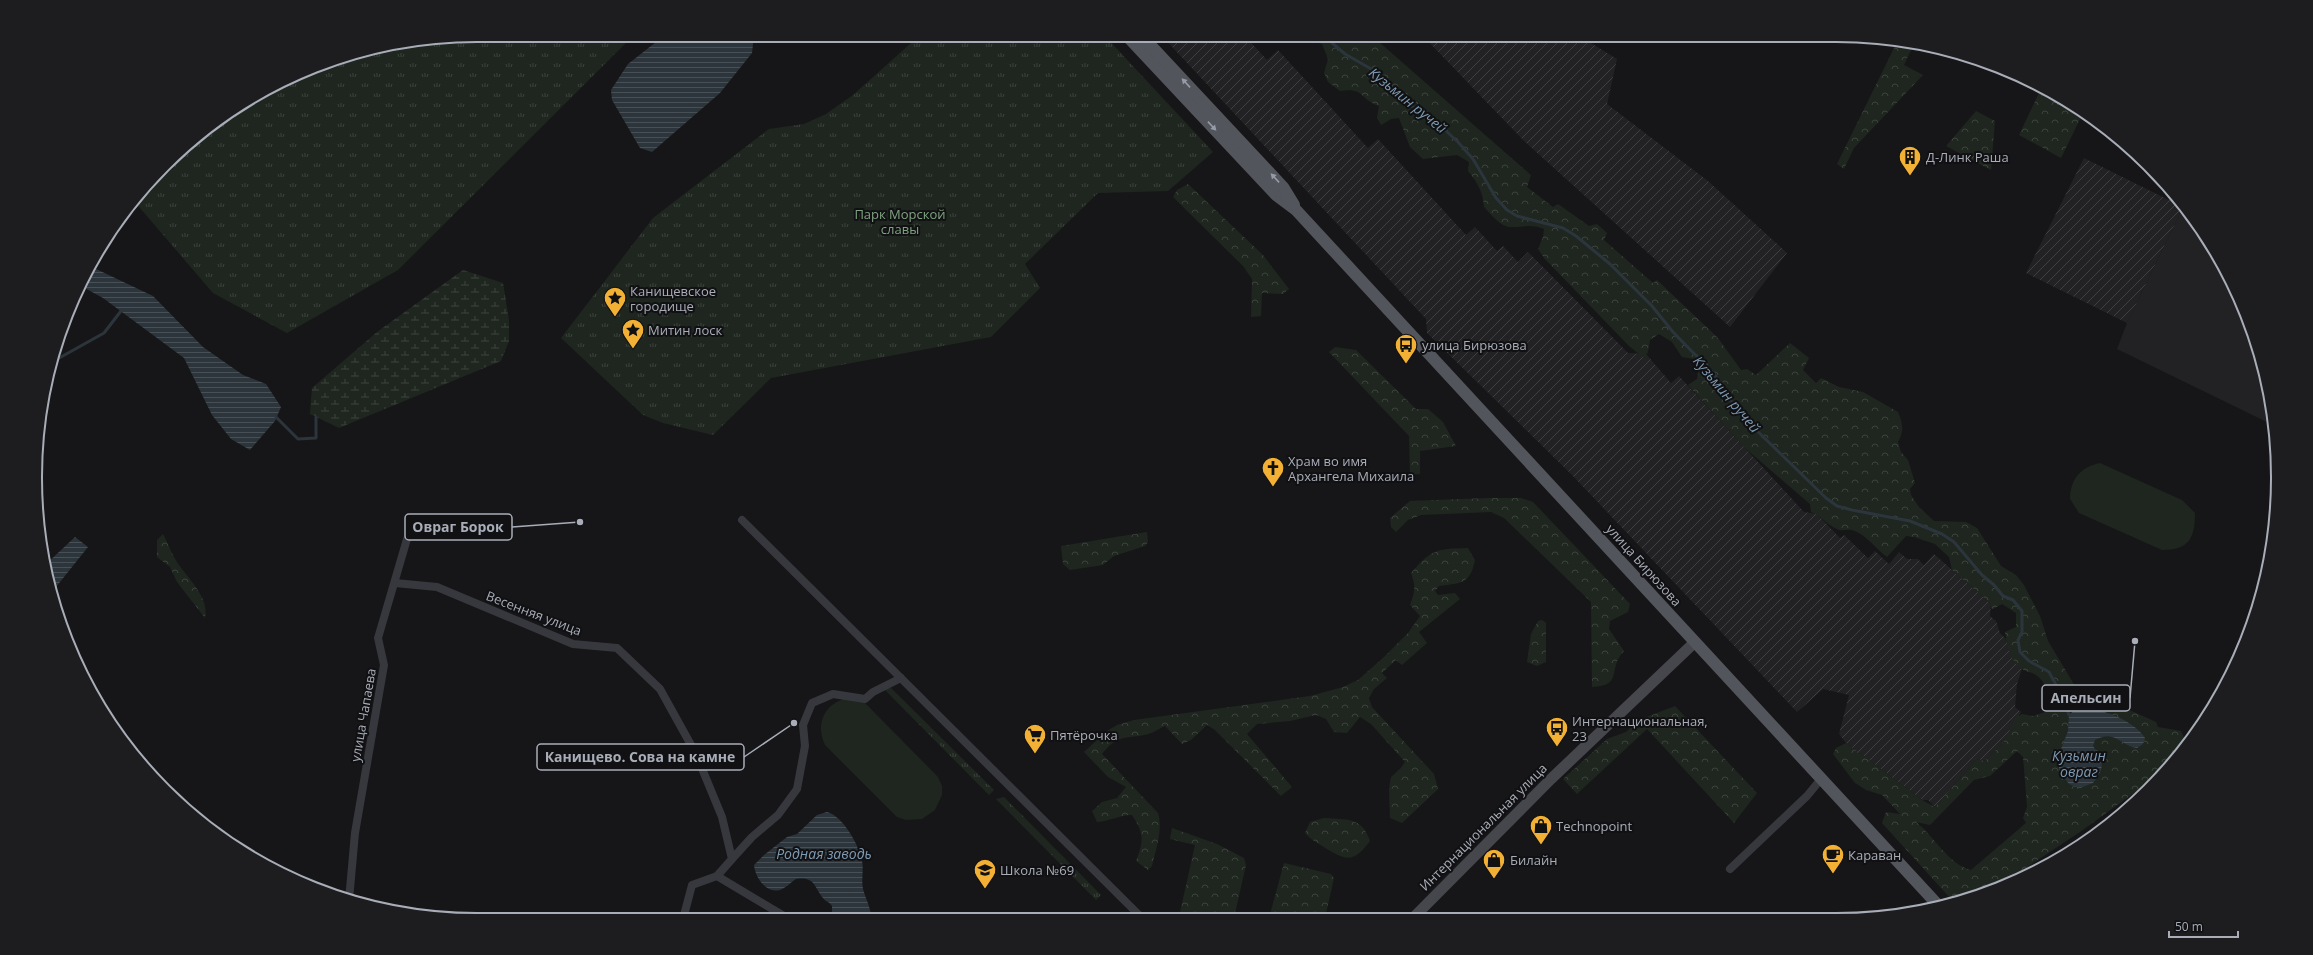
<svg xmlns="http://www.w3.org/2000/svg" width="2313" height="955" font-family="'Open Sans',sans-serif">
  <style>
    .built { fill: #222225 }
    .industrial { fill: url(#industrial-furrows) }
    .grass { fill: url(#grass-tufts) }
    .forest { fill: url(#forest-crowns); fill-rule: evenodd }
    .wetland { fill: url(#wetland-marsh) }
    .pitch { fill: #1e261f }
    .water { fill: url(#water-rules) }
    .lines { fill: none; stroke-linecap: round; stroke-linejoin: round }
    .stream { stroke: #2c353c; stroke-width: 3 }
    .street { stroke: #37383d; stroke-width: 8 }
    .secondary { stroke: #45474d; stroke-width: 11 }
    .primary { stroke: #53555c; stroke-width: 12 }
    .oneway { fill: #979ba6 }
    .labels { text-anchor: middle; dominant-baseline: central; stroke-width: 4; stroke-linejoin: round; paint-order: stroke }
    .poi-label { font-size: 13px; fill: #a8adb8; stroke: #111113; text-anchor: start }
    .park-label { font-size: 13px; fill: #7fa381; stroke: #111113 }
    .street-label { font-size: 13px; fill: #a8adb8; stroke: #111113 }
    .water-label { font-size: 14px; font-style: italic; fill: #7f9bb3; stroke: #111113 }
    .rim { fill: none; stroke: #a8adb8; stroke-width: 2 }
    .leader { fill: none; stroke: #a8adb8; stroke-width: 1.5 }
    .callout-dot { fill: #a8adb8; stroke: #111113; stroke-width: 1.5 }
    .callout { fill: #111113; stroke: #a8adb8; stroke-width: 1.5 }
    .callout-label { font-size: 14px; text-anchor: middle; font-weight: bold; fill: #a8adb8 }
  </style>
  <defs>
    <pattern id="industrial-furrows" width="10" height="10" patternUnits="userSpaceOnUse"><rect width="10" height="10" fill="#222225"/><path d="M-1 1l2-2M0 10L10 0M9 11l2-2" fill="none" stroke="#3f3f43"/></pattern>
    <pattern id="grass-tufts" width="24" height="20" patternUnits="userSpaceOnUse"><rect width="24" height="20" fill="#1e261f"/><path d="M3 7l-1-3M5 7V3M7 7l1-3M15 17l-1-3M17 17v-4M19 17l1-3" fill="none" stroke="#3c433d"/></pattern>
    <pattern id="forest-crowns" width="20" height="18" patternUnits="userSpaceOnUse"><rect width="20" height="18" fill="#1e261f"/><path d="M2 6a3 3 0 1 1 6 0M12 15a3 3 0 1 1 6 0" fill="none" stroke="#3c433d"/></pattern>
    <pattern id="wetland-marsh" width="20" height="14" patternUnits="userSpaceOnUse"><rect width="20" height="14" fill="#1e261f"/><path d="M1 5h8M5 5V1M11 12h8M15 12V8" fill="none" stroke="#3c433d"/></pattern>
    <pattern id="water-rules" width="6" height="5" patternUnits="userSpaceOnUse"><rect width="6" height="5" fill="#2c353c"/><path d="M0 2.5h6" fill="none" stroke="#485056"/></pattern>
  </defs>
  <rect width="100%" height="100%" fill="#161618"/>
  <!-- built -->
  <path class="built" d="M 2184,205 L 2232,282 L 2263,363 L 2273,425 L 2117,349 L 2127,323 Z"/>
  <!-- industrial -->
  <g class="industrial">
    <path d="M 1161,35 L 1244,35 L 1267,60 L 1278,50 L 1368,148 L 1378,139 L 1466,235 L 1475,227 L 1497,251 L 1503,246 L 1518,262 L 1528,252 L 1628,353 L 1646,354 L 1671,383 L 1679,376 L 1804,512 L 1817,514 L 1840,538 L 1844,535 L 1868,558 L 1875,551 L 1889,564 L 1899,552 L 1907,559 L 1918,559 L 1924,565 L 1934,554 L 1991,604 L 1990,616 L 1996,621 L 2000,633 L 2006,639 L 2012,657 L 2022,669 L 2017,684 L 2015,707 L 2021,712 L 2003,743 L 1985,761 L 1977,759 L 1935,807 L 1928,800 L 1922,800 L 1846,743 L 1839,734 L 1849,695 L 1823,689 L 1797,712 L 1571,474 L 1427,333 L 1426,319 Z"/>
    <path d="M 1422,35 L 1578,35 L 1617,59 L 1607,104 L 1708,181 L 1787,253 L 1730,327 L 1524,141 Z"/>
    <path d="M 2084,158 L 2183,207 L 2127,323 L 2026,273 Z"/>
  </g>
  <!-- grass -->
  <g class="grass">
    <path d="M 477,35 L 634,35 L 398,270 L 287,333 L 213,293 L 134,201 C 191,122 296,65 390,44 C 418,38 449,38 477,35 Z"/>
    <path d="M 920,35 L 1104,35 L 1213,152 L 1168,191 L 1098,193 L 1025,264 L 1040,288 L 991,337 L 771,378 L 713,435 L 663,423 L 643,415 L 561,338 L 653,218 L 769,129 L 804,124 L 826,114 L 853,95 Z"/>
    <path d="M 886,683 L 994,790 L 989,795 L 882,687 Z"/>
    <path d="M 1004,797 L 1101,895 L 1096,900 L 996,799 Z"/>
  </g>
  <!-- forest -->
  <g class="forest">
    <path d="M 1302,35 L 1371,35 L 1531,175 L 1527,187 L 1553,207 L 1558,204 L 1589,226 L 1597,224 L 1607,233 L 1604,240 L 1653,283 L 1657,280 L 1718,338 L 1741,370 L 1747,369 L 1756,375 L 1790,343 L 1809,358 L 1803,370 L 1816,383 L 1821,378 L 1839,387 L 1863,392 L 1898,412 C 1903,424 1904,431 1898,442 L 1901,452 L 1908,460 L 1915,483 L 1910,489 L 1911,495 L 1919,507 L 1934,521 L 1966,522 L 1977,528 L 2001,566 L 2016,575 L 2024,585 L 2040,616 L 2048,641 L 2081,696 L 2103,698 L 2156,722 L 2158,727 L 2181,731 L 2186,742 L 2185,745 L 2156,777 L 2080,832 L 1994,889 L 1951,899 L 1882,823 L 1886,812 L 1900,814 L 1882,795 L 1866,790 L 1855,783 L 1833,754 L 1836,748 L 1846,743 L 1922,800 L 1935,807 L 1977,759 L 1985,761 L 2003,743 L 2016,718 L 2022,714 L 2033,716 L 2045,712 C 2048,698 2049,684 2036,675 C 2032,672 2026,672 2022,669 C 2010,661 2007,645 2005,632 L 2016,627 L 2016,613 L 2002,604 L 1993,609 L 1991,608 L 1991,604 L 1952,570 L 1949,557 L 1935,544 L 1914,537 L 1906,536 L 1887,557 C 1876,549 1866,534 1852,530 C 1847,529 1842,532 1837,529 C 1827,525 1821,515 1811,512 L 1810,504 L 1745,448 L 1688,385 L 1697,379 L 1700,360 L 1682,357 L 1672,342 L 1659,334 L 1650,340 L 1648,352 L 1644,358 L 1629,346 L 1544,258 L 1538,249 L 1543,237 L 1544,229 C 1530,224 1526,227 1512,227 C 1501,228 1491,214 1484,207 C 1483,192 1478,183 1468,171 L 1469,162 L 1457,155 L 1423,159 L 1410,147 L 1399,118 L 1391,119 L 1381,125 L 1377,118 L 1379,106 C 1359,99 1365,87 1340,91 L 1328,82 L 1324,73 L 1328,59 L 1322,44 L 1309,40 ZM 2017,751 L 2023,757 L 2027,807 L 2023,818 L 2026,823 L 1971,870 C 1948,864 1935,837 1916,822 L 1930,825 L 1974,780 L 1990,776 Z"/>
    <path d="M 1898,40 L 1914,44 L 1904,65 L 1923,75 L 1854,148 L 1844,169 L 1837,164 Z"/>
    <path d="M 1969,57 L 2057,94 L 2083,113 L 2061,158 L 2019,135 L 2039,93 Z"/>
    <path d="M 1976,111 L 1995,121 L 1991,170 L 1946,146 Z"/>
    <path d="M 1188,184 L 1263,255 L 1289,289 L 1283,294 L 1262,293 L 1261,316 L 1251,317 L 1252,279 L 1243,266 L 1173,197 L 1177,190 Z"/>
    <path d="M 1335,347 L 1356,350 L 1416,409 L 1428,409 L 1443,422 L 1456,446 L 1420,451 L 1420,474 L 1410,475 L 1409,436 L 1329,352 Z"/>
    <path d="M 1488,498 L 1521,498 L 1533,502 L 1630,604 L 1628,612 L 1610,621 L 1609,629 L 1624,651 C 1607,668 1624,686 1592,687 L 1591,602 L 1504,518 L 1491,512 L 1421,515 L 1408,520 L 1396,532 L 1391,527 L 1390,518 L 1410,501 Z"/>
    <path d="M 1147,532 L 1148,542 L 1145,546 L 1114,556 L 1103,565 L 1070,570 L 1063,564 L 1061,546 Z"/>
    <path d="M 163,534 C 168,543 171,553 177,562 C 187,578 210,597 205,618 L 177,582 L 170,567 L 157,557 L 157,540 Z"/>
    <path d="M 1468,548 L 1475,560 C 1470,584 1462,583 1439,586 L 1435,591 L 1438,595 L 1455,593 L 1460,599 L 1419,632 L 1427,643 L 1402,665 L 1396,660 L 1382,673 L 1387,678 L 1374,689 L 1369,698 L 1372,707 L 1434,774 L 1438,789 L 1402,823 L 1390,818 L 1389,789 L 1391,777 L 1400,769 L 1405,762 L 1371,724 L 1360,717 L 1347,733 L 1334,732 L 1326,719 L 1316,715 L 1290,721 L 1257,724 L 1247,734 L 1292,787 L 1281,796 L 1215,730 L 1207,725 L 1191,740 L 1182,744 L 1165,726 C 1158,729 1152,734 1144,735 C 1123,739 1117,735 1102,754 L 1158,813 C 1163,830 1156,849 1152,866 L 1148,870 L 1136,861 C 1144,840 1144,833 1132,815 C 1119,815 1111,821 1097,822 L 1092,811 L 1102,802 L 1117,798 L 1126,787 L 1108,777 L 1084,752 L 1107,731 L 1117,725 L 1134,720 L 1310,696 L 1343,687 L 1358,680 L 1384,657 L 1408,633 L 1420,616 L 1410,605 C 1415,592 1416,586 1411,573 C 1432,549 1436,549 1468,548 Z"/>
    <path d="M 1542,620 L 1546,623 L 1546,662 L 1537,666 L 1527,662 L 1531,634 L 1538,621 Z"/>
    <path d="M 1675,706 L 1757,793 L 1734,823 L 1647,729 L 1577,794 L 1563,779 L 1607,739 L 1626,732 L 1639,720 Z"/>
    <path d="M 1324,818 C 1346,820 1362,816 1370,841 C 1351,866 1345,859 1322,846 C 1315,841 1311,840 1305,833 L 1310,822 Z"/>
    <path d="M 1172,828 L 1217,844 L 1244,858 L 1246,865 L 1234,918 L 1184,918 L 1180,912 L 1195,845 L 1170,839 Z"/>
    <path d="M 1284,863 L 1331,874 L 1334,878 L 1325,918 L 1269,918 Z"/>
  </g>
  <!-- wetland -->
  <path class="wetland" d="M 463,270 L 503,283 L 509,320 L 509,341 L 501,361 L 339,428 L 310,414 L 312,388 L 377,332 Z"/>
  <!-- pitch -->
  <g class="pitch">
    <path d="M 2100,463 L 2182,500 L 2195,513 C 2195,538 2189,550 2162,550 L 2079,513 L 2070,499 C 2070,479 2081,467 2100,463 Z"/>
    <path d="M 847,698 L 864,702 L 938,777 L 942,786 L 942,795 L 935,810 L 922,819 L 906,820 L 897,817 L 825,745 C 815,724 824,704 847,698 Z"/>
  </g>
  <!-- water -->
  <g class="water">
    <path d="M 665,35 L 754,35 L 752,53 L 720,93 L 652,152 L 640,148 L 612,100 L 611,90 L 628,64 Z"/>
    <path d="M 91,264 L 94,268 L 153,296 L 203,347 L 243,375 L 266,384 L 281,407 L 275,421 L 250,450 L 231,439 L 212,415 L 184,358 L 103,298 L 81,286 Z"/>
    <path d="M 75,537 L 88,547 L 52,592 L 44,566 Z"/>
    <path d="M 2079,706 C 2100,709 2133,719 2145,738 L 2143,744 L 2137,748 C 2119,745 2115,729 2095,740 L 2093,746 C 2103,762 2106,767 2093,783 L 2080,788 L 2069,784 L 2059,771 L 2059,754 L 2068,731 L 2069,715 Z"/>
    <path d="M 827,812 C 843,816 859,845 862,861 C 864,870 861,880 863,889 C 866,900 871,907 871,919 L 832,919 L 832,906 C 830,902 826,902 823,898 C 814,887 815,876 796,879 C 791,882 786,888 780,890 C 766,894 755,877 754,865 L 764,855 L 787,837 L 797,834 L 817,815 Z"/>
  </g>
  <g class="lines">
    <!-- stream -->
    <g class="stream">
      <path d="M 1323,35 L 1345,54 L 1373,70 L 1403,101 L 1433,119 L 1458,142 L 1473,159 L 1496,198 L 1507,210 L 1517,216 L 1563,228 L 1576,236 L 1610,264 L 1652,306 L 1673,332 L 1715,375 L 1727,396 L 1749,423 L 1826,498 L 1837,506 L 1852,510 L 1910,521 L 1942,534 L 1954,542 L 1982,575 L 1994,585 L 2003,596 L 2013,600 L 2022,611 L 2022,632 L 2018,640 L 2020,652 L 2029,661 L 2049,672 L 2060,692 L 2069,715"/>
      <path d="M 52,362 L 104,333 L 121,311"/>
      <path d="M 276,417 L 298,439 L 316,438 L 316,417"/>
    </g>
    <!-- street -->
    <g class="street">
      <path d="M 742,520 L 1142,918"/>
      <path d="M 395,583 L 437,587 L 573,644 L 617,648 L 660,689 L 696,754 L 722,817 L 732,859 L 717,876"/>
      <path d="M 732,859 L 752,837 L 778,815 L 797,789 L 805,746 L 803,725 L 812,703 L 833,694 L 865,699 L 873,692 L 901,678"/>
      <path d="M 1730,869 L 1807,796 L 1821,779"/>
      <path d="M 349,900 L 355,833 L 384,665 L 378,638 L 407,539"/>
      <path d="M 683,919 L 692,885 L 717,876 L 789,919"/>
    </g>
    <!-- secondary -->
    <path class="secondary" d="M 1414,917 L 1551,779 L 1695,642"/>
    <!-- primary -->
    <g class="primary">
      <path d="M 1126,35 L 1276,195 L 1296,210 L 1937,904"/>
      <path d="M 1141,35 L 1283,187 L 1294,205"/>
    </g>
  </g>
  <!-- one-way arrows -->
  <defs><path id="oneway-solid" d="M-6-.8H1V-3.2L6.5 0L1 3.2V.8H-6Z"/></defs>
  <g class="oneway">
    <use href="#oneway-solid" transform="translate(1186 83) rotate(-133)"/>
    <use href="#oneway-solid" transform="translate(1212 126) rotate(47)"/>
    <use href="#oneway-solid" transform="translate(1275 178) rotate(-133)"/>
  </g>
  <!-- icons -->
  <defs>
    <g id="building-pin" transform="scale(1.15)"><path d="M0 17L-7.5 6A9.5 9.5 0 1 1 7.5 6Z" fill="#f2b134" stroke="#111113"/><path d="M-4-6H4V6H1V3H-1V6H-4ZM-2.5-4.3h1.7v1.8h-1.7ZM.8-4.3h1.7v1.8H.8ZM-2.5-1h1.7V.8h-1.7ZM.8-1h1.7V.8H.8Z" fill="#111"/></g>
    <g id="sight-pin" transform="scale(1.15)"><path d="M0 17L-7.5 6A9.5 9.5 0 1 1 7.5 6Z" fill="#f2b134" stroke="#111113"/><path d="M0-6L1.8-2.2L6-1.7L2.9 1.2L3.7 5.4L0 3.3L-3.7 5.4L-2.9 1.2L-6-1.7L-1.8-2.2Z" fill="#111"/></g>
    <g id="bus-pin" transform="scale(1.15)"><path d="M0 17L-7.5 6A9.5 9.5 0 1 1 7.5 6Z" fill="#f2b134" stroke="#111113"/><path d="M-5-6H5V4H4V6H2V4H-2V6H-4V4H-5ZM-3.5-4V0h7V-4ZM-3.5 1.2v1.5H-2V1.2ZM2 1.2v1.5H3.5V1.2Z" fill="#111"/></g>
    <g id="church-pin" transform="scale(1.15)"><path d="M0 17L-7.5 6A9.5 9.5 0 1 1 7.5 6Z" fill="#f2b134" stroke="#111113"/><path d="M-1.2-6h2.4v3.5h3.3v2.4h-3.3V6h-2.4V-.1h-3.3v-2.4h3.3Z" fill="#111"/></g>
    <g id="supermarket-pin" transform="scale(1.15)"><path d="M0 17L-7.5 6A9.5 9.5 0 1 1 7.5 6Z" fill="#f2b134" stroke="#111113"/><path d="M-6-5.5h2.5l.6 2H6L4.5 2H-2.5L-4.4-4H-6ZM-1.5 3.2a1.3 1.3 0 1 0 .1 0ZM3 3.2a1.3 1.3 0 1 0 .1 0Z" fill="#111"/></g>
    <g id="shop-pin" transform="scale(1.15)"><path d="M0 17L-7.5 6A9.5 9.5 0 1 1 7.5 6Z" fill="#f2b134" stroke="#111113"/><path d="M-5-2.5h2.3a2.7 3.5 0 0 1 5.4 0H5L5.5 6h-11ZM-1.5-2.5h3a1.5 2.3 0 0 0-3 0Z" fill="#111"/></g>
    <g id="cafe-pin" transform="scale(1.15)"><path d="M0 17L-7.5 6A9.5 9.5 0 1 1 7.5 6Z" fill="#f2b134" stroke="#111113"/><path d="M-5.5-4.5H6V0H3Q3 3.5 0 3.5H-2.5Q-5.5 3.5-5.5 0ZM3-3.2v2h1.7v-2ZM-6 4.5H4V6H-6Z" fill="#111"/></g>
    <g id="school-pin" transform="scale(1.15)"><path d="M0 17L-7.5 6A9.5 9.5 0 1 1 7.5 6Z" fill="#f2b134" stroke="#111113"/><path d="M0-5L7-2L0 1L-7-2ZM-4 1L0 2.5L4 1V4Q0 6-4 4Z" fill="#111"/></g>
  </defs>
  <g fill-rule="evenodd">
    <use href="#building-pin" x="1910" y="157"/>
    <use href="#sight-pin" x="615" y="298"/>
    <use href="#sight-pin" x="633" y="330"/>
    <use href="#bus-pin" x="1406" y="345"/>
    <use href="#church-pin" x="1273" y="468"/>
    <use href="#bus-pin" x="1557" y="728"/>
    <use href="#supermarket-pin" x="1035" y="735"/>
    <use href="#shop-pin" x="1541" y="826"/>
    <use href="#cafe-pin" x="1833" y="855"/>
    <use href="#shop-pin" x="1494" y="860"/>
    <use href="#school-pin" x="985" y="870"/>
  </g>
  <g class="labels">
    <!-- poi labels -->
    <g class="poi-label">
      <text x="1926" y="157">Д-Линк Раша</text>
      <text x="630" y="291">Канищевское<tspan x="630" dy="15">городище</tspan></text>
      <text x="648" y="330">Митин лоск</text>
      <text x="1422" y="345">улица Бирюзова</text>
      <text x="1288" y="461">Храм во имя<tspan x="1288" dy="15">Архангела Михаила</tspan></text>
      <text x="1572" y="721">Интернациональная,<tspan x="1572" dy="15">23</tspan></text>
      <text x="1050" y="735">Пятёрочка</text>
      <text x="1556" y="826">Technopoint</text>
      <text x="1848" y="855">Караван</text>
      <text x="1510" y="860">Билайн</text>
      <text x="1000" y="870">Школа №69</text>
    </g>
    <!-- park labels -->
    <g class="park-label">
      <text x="900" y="214">Парк Морской<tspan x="900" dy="15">славы</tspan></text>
    </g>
    <!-- street labels -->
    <g class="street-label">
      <text transform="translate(1644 565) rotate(48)">улица Бирюзова</text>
      <text transform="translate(534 613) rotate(21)">Весенняя улица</text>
      <text transform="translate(363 715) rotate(-80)">улица Чапаева</text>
      <text transform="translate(1483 827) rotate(-45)">Интернациональная улица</text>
    </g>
    <!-- water labels -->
    <g class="water-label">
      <text transform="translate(1408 100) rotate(39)">Кузьмин ручей</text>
      <text transform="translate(1727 394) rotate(50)">Кузьмин ручей</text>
      <text x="2079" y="755">Кузьмин<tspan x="2079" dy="16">овраг</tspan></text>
      <text x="824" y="853">Родная заводь</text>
    </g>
  </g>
  <!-- crop -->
  <path d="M0 0H2313V955H0ZM477 42H1836A435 435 0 0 1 2271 477V478A435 435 0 0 1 1836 913H477A435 435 0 0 1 42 478V477A435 435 0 0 1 477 42Z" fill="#1d1d20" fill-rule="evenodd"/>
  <path class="rim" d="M477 42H1836A435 435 0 0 1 2271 477V478A435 435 0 0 1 1836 913H477A435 435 0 0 1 42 478V477A435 435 0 0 1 477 42Z"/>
  <!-- callouts -->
  <path class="leader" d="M580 522L512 527M2135 641L2130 698M794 723L744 757"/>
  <g class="callout-dot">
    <circle cx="580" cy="522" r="4"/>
    <circle cx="2135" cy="641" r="4"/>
    <circle cx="794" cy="723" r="4"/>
  </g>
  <g class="callout">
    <rect x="405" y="514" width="107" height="26" rx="4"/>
    <rect x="2042" y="685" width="88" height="26" rx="4"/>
    <rect x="537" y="744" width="207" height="26" rx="4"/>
  </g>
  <g class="callout-label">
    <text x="458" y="532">Овраг Борок</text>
    <text x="2086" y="703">Апельсин</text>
    <text x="640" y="762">Канищево. Сова на камне</text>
  </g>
  <!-- scale -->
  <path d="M2169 931v6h69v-6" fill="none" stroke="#a8adb8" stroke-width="2"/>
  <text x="2175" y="931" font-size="12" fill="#a8adb8" stroke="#111113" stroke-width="3" paint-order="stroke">50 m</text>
</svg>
